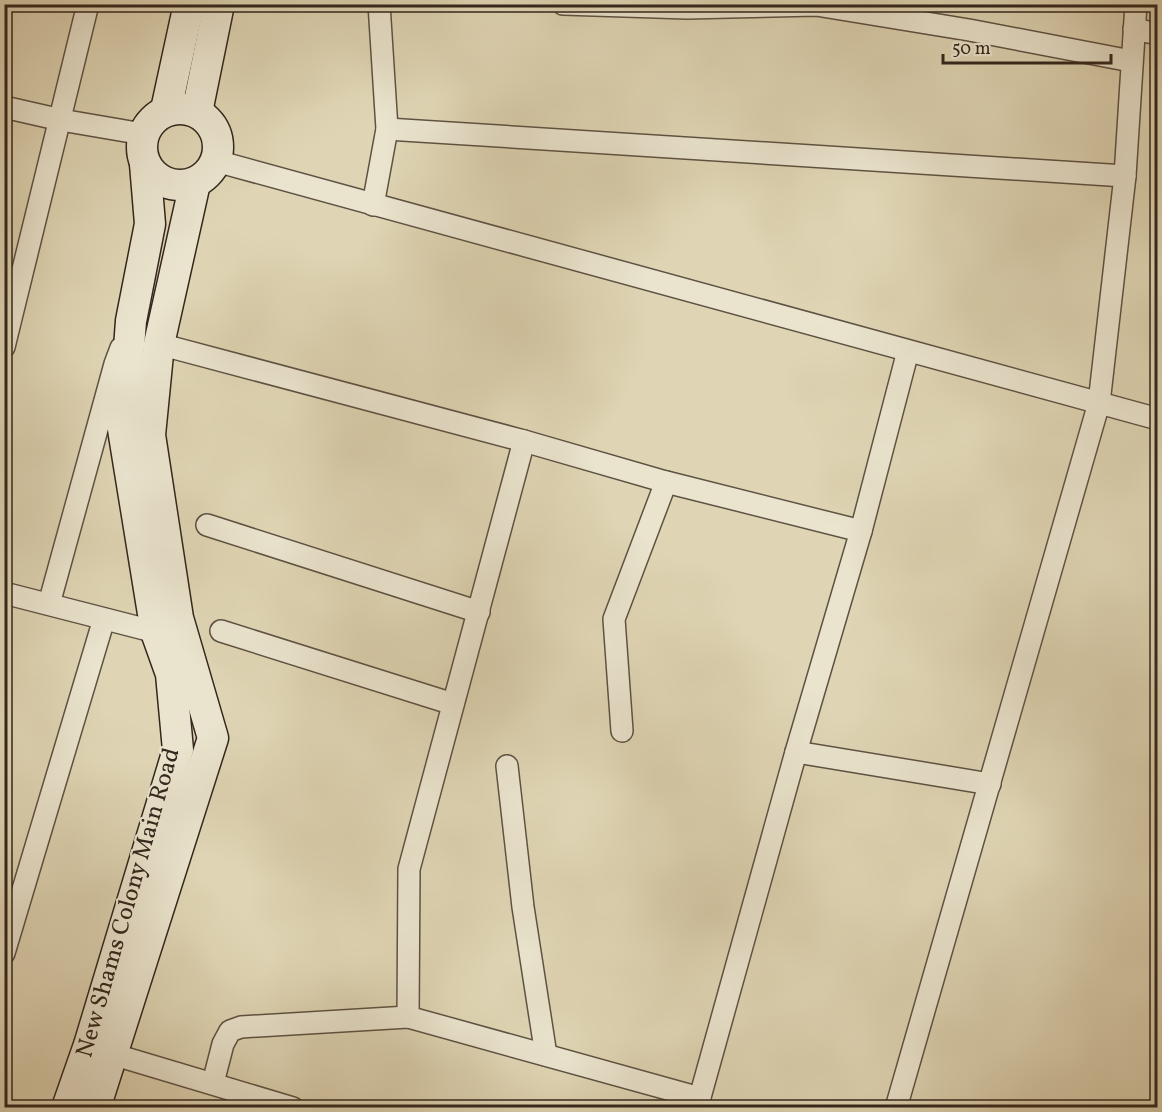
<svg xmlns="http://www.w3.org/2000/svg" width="1162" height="1112" font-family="Vollkorn,serif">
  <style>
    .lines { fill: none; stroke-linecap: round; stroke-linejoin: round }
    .street-casing { stroke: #5e5243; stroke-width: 24 }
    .secondary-casing { stroke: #33261d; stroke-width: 33 }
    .street { stroke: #eae4ce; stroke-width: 21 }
    .secondary { stroke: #eae4ce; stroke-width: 30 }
    .labels { text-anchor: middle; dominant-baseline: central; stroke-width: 4.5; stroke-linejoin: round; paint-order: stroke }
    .street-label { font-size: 24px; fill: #33261d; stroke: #eae4ce }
  </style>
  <rect width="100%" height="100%" fill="#dfd5b4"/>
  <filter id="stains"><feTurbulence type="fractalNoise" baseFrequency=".00333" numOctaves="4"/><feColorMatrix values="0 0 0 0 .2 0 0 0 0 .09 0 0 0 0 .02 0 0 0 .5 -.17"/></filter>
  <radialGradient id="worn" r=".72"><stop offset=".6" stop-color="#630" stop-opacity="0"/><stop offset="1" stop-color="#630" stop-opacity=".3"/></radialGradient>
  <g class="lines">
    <!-- street casing -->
    <g class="street-casing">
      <g id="street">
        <path d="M 563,4 L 687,8 L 816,5 L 969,30 L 1131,61"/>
        <path d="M 1134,29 L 1158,34"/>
        <path d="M 4,107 L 61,120 L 143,134"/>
        <path d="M 387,129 L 1125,176"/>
        <path d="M 216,161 L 1158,419"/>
        <path d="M 373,205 L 387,129 L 379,4"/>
        <path d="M 159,344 L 524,441 L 666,482 L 861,531"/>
        <path d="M 4,347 L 88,4"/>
        <path d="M 207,525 L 479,612"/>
        <path d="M 4,593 L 156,632"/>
        <path d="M 49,604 L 115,364 L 121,348"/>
        <path d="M 221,631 L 453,704"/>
        <path d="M 622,731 L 614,619 L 666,482"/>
        <path d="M 796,752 L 990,784"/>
        <path d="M 507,766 L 523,907 L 546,1055"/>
        <path d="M 4,953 L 104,619"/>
        <path d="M 408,1017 L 409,869 L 524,441"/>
        <path d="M 112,1054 L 293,1108"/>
        <path d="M 213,1083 L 223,1044 L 230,1031 L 241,1027 L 408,1017 L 700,1098"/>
        <path d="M 697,1108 L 796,752 L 861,531 L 908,351"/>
        <path d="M 896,1108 L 1099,403 L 1125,176 L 1136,4"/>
      </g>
    </g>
    <!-- secondary casing -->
    <g class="secondary-casing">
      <g id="secondary">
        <circle cx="180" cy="147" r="38"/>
        <path d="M 166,110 L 189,4"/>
        <path d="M 197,112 L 219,4"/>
        <path d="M 67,1108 L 89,1045 L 178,750 L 171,674 L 156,632 L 123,429 L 131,321 L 150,224 L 145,164"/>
        <path d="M 95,1108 L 213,738 L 178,618 L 150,435 L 159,344 L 195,183"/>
      </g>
    </g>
    <!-- street -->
    <use href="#street" class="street"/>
    <!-- secondary -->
    <use href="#secondary" class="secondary"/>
  </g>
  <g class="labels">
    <!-- street labels -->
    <g class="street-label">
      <text transform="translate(129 903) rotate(-74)">New Shams Colony Main Road</text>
    </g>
  </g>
  <!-- margin -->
  <rect width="1162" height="1112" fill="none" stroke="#dfd5b4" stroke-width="24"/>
  <rect x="6" y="6" width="1150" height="1100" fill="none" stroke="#33261d" stroke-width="3"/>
  <rect x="12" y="12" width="1138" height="1088" fill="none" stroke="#33261d" stroke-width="1.5"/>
  <!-- scale -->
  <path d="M943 54v9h168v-9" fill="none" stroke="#33261d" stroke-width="3"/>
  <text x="952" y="54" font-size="18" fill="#33261d" stroke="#eae4ce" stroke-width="4.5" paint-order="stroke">50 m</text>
  <rect width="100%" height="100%" filter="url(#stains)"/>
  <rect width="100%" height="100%" fill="url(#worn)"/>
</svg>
